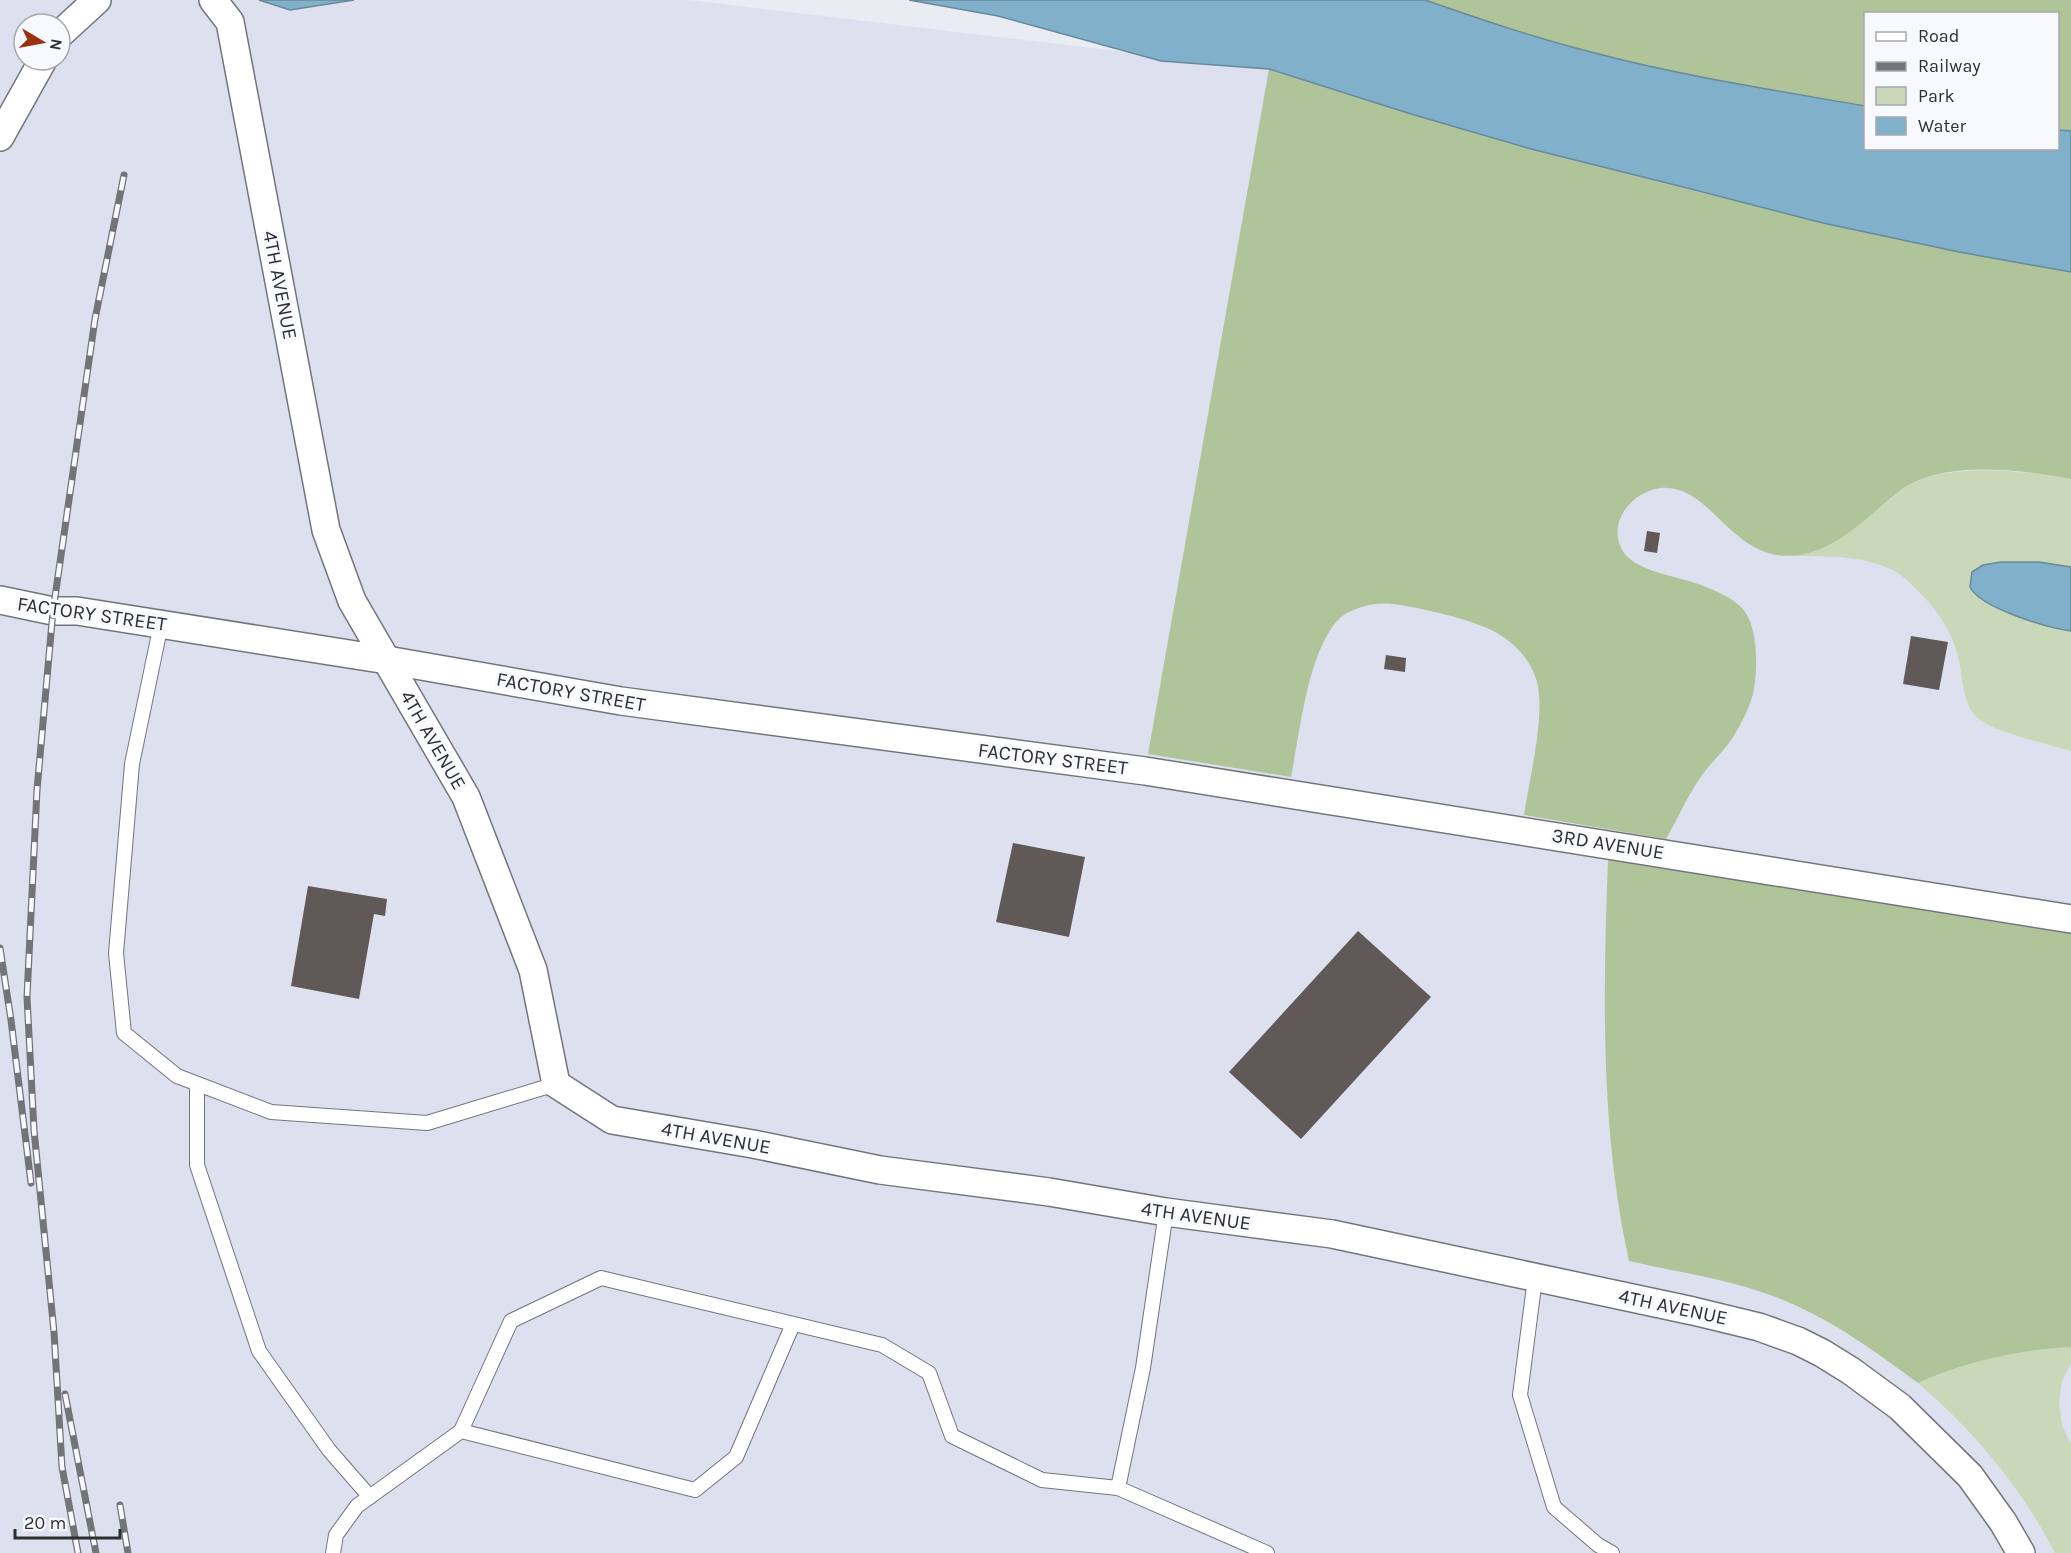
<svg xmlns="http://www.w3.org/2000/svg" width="2071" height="1553" font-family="Karla,sans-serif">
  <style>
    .built { fill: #dde1ef; fill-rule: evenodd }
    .green { fill: #c9d8b9 }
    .forest { fill: #b0c499 }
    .water { fill: #80b0ca; stroke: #68899c; stroke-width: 1.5 }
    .building { fill: #605957 }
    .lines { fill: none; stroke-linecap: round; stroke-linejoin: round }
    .lane-casing { stroke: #73757c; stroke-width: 16 }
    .street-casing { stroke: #73757c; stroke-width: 30 }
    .lane { stroke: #fff; stroke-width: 14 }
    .street { stroke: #fff; stroke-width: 27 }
    .rail-casing { stroke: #737478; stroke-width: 7 }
    .rail { stroke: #f8f9fe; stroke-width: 4.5; stroke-dasharray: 14; stroke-linecap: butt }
    .labels { text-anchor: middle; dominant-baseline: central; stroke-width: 6; stroke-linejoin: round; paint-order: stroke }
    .street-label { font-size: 20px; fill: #2f2f32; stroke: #f8f9fe }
  </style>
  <rect width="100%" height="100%" fill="#eaecf3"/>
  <!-- built -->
  <path class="built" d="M 0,0 L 689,0 L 1269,69 L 1531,149 L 1691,189 L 1823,223 L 2071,272 L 2071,1553 L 0,1553 ZM 24,24 L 60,24 L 60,60 L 24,60 Z"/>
  <!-- green -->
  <g class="green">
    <path d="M 1991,470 L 2045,474 L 2071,479 L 2071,751 C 2049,744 1997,733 1980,720 C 1963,708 1963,680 1959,661 C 1954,636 1942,617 1925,598 C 1916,589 1908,580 1898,573 C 1868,555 1825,556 1790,556 C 1827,549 1854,528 1883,505 C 1895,495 1907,484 1922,479 C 1944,471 1968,471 1991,470 Z"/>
    <path d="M 2071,1347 L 2071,1363 L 2062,1381 L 2059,1404 L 2062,1425 L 2071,1444 L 2071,1553 L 2055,1553 C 2021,1487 1975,1432 1918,1383 C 1966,1361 2019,1350 2071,1347 Z"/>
  </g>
  <!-- forest -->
  <g class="forest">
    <path d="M 1425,0 L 2071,0 L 2071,131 L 2058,130 L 2058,14 L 1866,14 L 1865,106 C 1774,90 1681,76 1591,52 C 1535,38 1480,19 1425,0 Z"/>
    <path d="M 1269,69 C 1532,153 1799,223 2071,272 L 2071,479 C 2023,470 1943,459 1901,490 C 1872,512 1842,546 1804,554 C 1732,569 1715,484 1661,488 C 1631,491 1605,525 1624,553 C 1639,573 1684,577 1706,587 C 1719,592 1732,598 1742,608 C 1759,626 1758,671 1753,694 C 1749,709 1741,724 1733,737 C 1723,753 1708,765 1698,781 C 1686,799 1677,820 1666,839 L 1524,815 C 1529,780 1548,707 1535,676 C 1528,657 1514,643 1497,633 C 1478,621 1415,606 1392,604 C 1374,602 1349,608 1337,621 C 1307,656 1300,732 1291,777 L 1148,754 Z"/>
    <path d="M 1608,859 L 2071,934 L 2071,1347 C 2019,1350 1966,1361 1918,1383 C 1872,1349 1827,1316 1773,1296 C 1727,1279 1677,1272 1629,1261 C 1600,1129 1603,994 1608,859 Z"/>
  </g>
  <!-- water -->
  <g class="water">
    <path d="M 259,0 L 354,0 L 290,10 Z"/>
    <path d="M 909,0 L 1425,0 C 1480,19 1535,38 1591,52 C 1681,76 1774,90 1865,106 L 1866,148 L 2058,148 L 2058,130 L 2071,131 L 2071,272 L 1959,252 L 1823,223 L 1691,189 L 1531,149 L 1411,114 L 1269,69 L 1161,61 L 998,16 Z"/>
    <path d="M 2001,562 L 2039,562 L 2071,567 L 2071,631 C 2048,628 1980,608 1970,587 L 1972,572 L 1983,565 Z"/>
  </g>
  <!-- building -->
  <g class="building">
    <path d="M 1647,531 L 1660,533 L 1657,553 L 1644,551 Z"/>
    <path d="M 1911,636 L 1948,642 L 1939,690 L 1903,684 Z"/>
    <path d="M 1386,655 L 1406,658 L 1405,672 L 1384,669 Z"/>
    <path d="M 1013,843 L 1085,857 L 1069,937 L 996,922 Z"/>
    <path d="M 308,886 L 387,899 L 385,916 L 374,914 L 359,999 L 291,986 Z"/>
    <path d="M 1358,931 L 1431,997 L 1301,1139 L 1229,1072 Z"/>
  </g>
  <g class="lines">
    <!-- lane casing -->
    <g class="lane-casing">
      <g id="lane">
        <path d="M 161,624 L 132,764 L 116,953 L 124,1033 L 177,1076 L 271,1112 L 427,1123 L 556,1084"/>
        <path d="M 197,1084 L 197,1165 L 259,1351 L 329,1450 L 370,1497"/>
        <path d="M 1535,1278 L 1520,1395 L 1554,1507 L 1598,1545 L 1612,1553"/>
        <path d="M 461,1431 L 695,1490 L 736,1457 L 793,1324"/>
        <path d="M 1118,1488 L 1143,1368 L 1166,1212"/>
        <path d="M 333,1553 L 336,1535 L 357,1506 L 461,1431 L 511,1321 L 601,1278 L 882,1345 L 929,1373 L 952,1436 L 1042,1480 L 1118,1488 L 1267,1553"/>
      </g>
    </g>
    <!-- street casing -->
    <g class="street-casing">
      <g id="street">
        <path d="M 213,0 L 230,22 L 326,530 L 352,601 L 466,797 L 533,970 L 556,1084 L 612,1120 L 753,1144 L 880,1170 L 1049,1192 L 1166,1212 L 1332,1234 L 1693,1311 L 1759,1327 L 1798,1341 L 1822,1353 L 1851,1371 L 1900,1407 L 1970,1476 L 2003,1522 L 2021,1553"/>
        <path d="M 60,34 L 97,0"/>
        <path d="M 0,137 L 43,60"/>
        <path d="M 0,600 L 53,611 L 77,611 L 387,660 L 621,701 L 1145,771 L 2071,919"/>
      </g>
    </g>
    <!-- lane -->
    <use href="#lane" class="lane"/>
    <!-- street -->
    <use href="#street" class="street"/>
    <!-- rail casing -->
    <g class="rail-casing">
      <g id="rail">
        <path d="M 0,948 L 11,1020 L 31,1183"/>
        <path d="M 65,1394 L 96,1553"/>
        <path d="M 120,1505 L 128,1553"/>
        <path d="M 78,1553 L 62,1467 L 54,1332 L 34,1130 L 27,997 L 37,790 L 53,611 L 95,319 L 124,175"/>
      </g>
    </g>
    <!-- rail -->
    <use href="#rail" class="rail"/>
  </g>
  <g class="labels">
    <!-- street labels -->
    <g class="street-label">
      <text transform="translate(280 285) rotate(79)">4TH AVENUE</text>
      <text transform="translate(92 614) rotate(8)">FACTORY STREET</text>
      <text transform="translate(571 692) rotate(10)">FACTORY STREET</text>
      <text transform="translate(433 740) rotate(60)">4TH AVENUE</text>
      <text transform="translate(1053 759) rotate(7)">FACTORY STREET</text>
      <text transform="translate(1608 844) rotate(9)">3RD AVENUE</text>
      <text transform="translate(716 1138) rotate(10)">4TH AVENUE</text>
      <text transform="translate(1196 1216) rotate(8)">4TH AVENUE</text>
      <text transform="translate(1673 1307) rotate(12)">4TH AVENUE</text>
    </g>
  </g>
  <!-- legend -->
  <rect x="1864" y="12" width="195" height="138" fill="#f8f9fe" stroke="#a8a8ac" stroke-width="1.5"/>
  <rect x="1876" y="32" width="30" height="9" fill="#ffffff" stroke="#a8a8ac" stroke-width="1.5"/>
  <text x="1918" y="42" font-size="18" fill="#2f2f32">Road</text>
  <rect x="1876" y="62" width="30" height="9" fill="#737478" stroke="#a8a8ac" stroke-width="1.5"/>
  <text x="1918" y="72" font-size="18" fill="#2f2f32">Railway</text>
  <rect x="1876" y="87" width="30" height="18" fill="#c9d8b9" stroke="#a8a8ac" stroke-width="1.5"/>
  <text x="1918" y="102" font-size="18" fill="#2f2f32">Park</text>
  <rect x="1876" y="117" width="30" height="18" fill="#80b0ca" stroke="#a8a8ac" stroke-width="1.5"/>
  <text x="1918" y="132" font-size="18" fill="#2f2f32">Water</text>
  <!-- north arrow -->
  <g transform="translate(42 42) rotate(100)"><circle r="28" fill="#f8f9fe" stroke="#a8a8ac" stroke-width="1.5"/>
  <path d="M0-4.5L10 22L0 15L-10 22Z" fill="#993211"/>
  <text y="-9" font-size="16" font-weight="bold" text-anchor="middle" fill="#2f2f32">N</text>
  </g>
  <!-- scale -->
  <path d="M15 1529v9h105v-9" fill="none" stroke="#2f2f32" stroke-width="3"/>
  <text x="24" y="1529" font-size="18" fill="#2f2f32" stroke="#f8f9fe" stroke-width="4.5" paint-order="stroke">20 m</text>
</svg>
